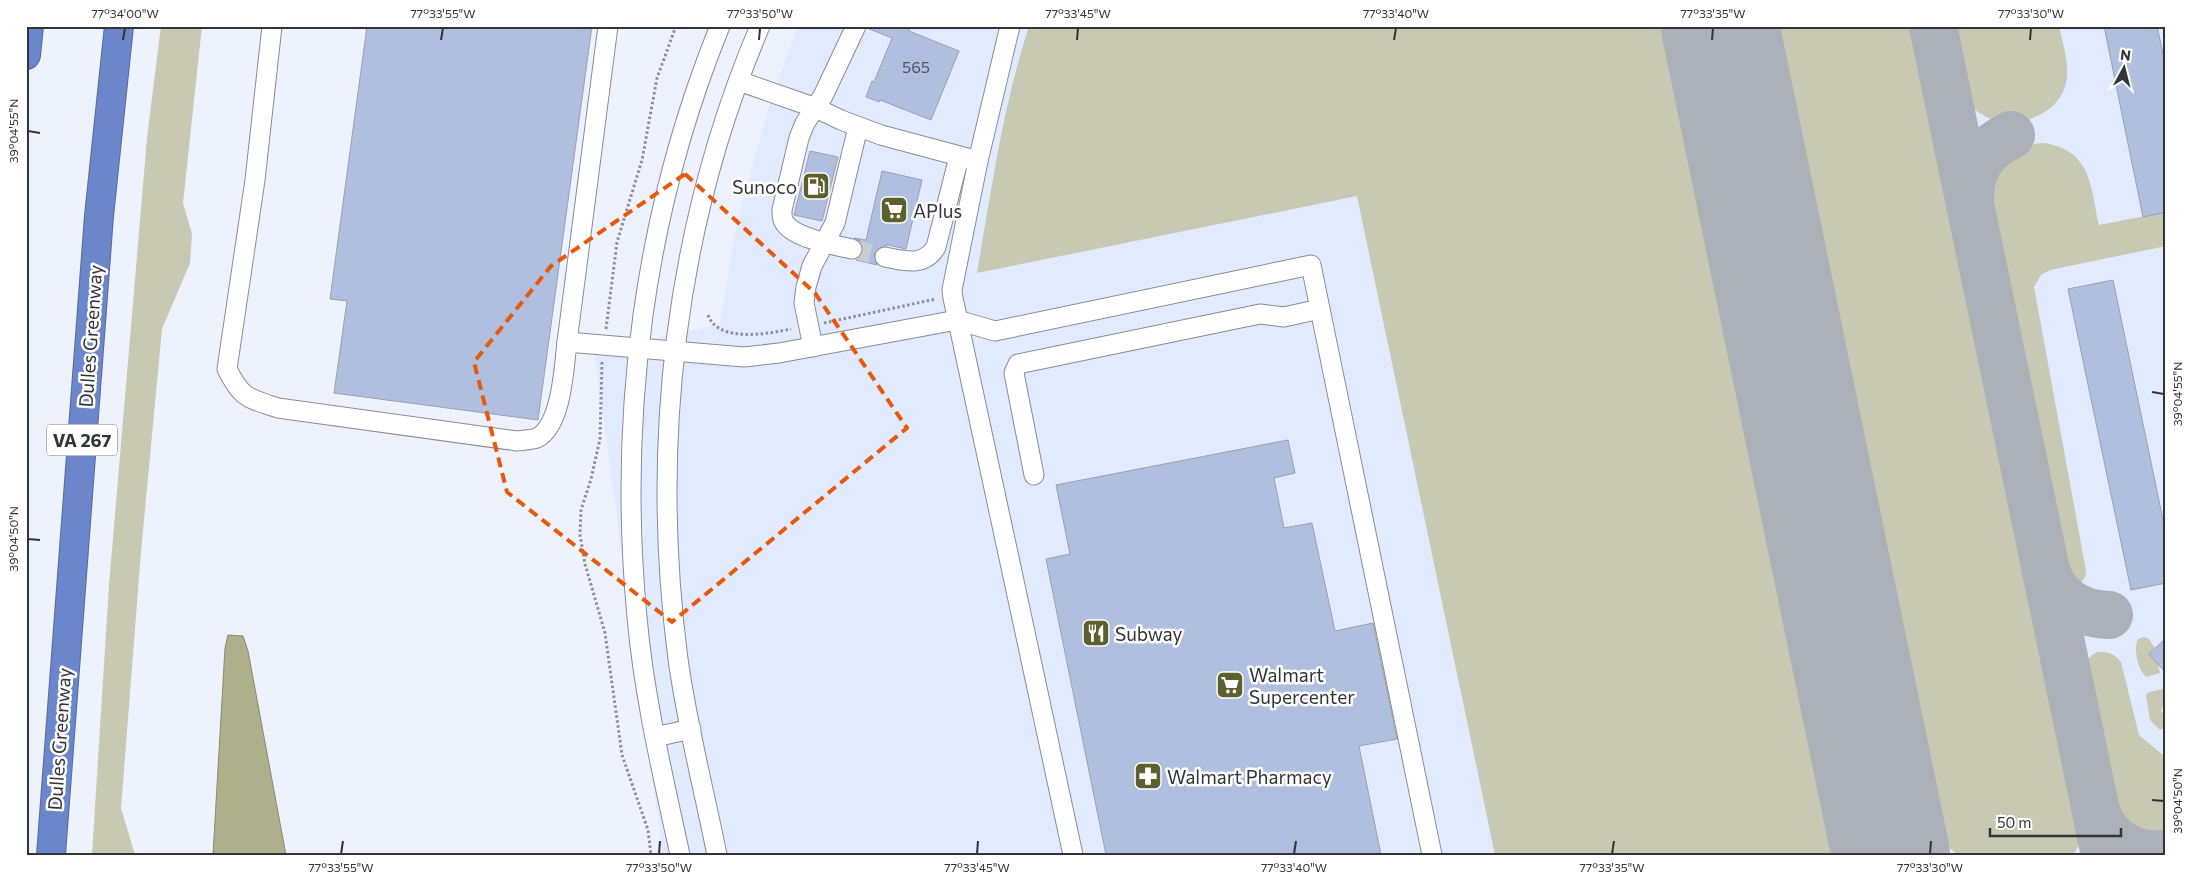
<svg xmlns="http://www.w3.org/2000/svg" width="2192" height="881" font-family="Commissioner,sans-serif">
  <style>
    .built { fill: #e1eafe }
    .green { fill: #c7c9b3 }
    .water { fill: #adb08b; stroke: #888b72 }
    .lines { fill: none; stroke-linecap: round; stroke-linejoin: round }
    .taxiway { stroke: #acb0b9; stroke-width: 48 }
    .runway { stroke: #acb0b9; stroke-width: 118 }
    .building { fill: #b0bee0; stroke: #9ba0ad }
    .minor-tunnel { stroke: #c8ccd6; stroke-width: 19; stroke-dasharray: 19 9; stroke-linecap: butt }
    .minor-casing { stroke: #878c98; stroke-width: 21 }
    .highway-casing { stroke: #586998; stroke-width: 30 }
    .path { stroke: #8d9098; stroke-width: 3; stroke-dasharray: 2.5 2.5; stroke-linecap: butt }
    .minor { stroke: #fff; stroke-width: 19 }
    .highway { stroke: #6c86cb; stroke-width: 28 }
    .marked { fill: none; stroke: #e8590c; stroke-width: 4; stroke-dasharray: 10 6; stroke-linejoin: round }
    .ticks { fill: none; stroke: #323439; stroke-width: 2 }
    .labels { text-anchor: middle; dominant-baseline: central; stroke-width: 5; stroke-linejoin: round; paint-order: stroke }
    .number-label { font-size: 16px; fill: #525663 }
    .shield { fill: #fff; stroke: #707174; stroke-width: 1 }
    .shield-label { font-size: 18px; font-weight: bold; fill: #323439 }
    .poi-label { font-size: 19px; fill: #323439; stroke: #fff; text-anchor: start }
    .street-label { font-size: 19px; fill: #323439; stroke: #fff }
    .neatline { fill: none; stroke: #323439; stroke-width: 2 }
    .ticks-label { font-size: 12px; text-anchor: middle; fill: #323439 }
  </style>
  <rect width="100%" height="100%" fill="#eef2fd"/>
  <!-- built -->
  <path class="built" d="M 798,26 L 1029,26 L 1021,52 L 993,174 L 977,272 L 1322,26 L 2166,26 L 2166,855 L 663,855 L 594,350 L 720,325 L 736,225 L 770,103 Z"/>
  <!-- green -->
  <g class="green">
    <path d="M 161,26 L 202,26 L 183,203 L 192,234 L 190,263 L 162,329 L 141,552 L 121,808 L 135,855 L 92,855 L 109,585 L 147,138 Z"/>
    <path d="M 1029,26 L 1679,26 L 1851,855 L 1495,855 L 1357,196 L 977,273 C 991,190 1003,106 1029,26 Z"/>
    <path d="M 1759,26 L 1919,26 L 2081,811 L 2081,842 L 2073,855 L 1958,855 L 1923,826 Z"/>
    <path d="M 1949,26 L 2059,26 C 2063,45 2071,67 2065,87 C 2051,128 1983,136 1963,94 C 1960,89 1960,81 1959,75 C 1955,59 1952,43 1949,26 Z"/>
    <path d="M 2044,143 C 2092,151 2090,185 2099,225 L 2166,212 L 2166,246 L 2050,270 L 2041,275 L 2034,287 L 2086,571 L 2085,577 L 2081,583 L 2068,583 L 2064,580 L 2061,573 L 1989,223 C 1984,176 1990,146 2044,143 Z"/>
    <path d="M 2143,637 L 2148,638 L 2155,648 L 2149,654 L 2158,664 L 2160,673 L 2146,677 C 2138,669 2133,649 2138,639 Z"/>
    <path d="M 2097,652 C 2109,652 2114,653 2121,662 L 2139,735 L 2163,755 L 2166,760 L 2166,838 C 2141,843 2126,833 2110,815 L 2084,678 C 2086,666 2085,658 2097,652 Z"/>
    <path d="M 2163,689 L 2165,698 L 2161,712 L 2166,714 L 2166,726 L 2160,730 L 2150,720 L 2146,695 L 2149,692 Z"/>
  </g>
  <!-- water -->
  <path class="water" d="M 228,635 L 243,636 L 248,651 L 286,855 L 213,855 L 225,648 Z"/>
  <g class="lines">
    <!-- taxiway -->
    <g class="taxiway">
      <path d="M 1933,26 L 2105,855"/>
      <path d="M 1970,204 C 1969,169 1980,151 2011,135"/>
      <path d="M 2045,568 C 2054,599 2078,614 2109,615"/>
      <path d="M 1873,766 C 1885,800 1899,829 1925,855"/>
      <path d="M 2096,811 C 2106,841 2132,857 2163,854"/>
    </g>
    <!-- runway -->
    <path class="runway" d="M 1720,26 L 1891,855"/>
  </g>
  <!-- building -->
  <g class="building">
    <path d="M 367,26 L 592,26 L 538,420 L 334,393 L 347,301 L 330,299 Z"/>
    <path d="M 867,26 L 911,26 L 909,31 L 959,51 L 931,120 L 880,100 L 879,102 L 866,97 L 872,81 L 874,82 L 892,38 L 867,28 Z"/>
    <path d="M 2104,26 L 2157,26 L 2166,68 L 2166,212 L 2143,217 Z"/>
    <path d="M 810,151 L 838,157 L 822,221 L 794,215 Z"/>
    <path d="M 882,171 L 922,180 L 906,249 L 888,245 L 881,247 L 874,254 L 877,265 L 856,260 L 861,256 L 863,246 L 860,241 L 854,238 L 866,240 Z"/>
    <path d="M 2113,280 L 2166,534 L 2166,583 L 2131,590 L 2068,289 Z"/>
    <path d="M 1288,440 L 1295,473 L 1274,478 L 1284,528 L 1312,523 L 1335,631 L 1373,623 L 1397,739 L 1359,746 L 1381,855 L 1106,855 L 1046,559 L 1070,554 L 1056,485 Z"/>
    <path d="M 2166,638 L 2166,673 L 2149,654 Z"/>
  </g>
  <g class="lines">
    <!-- minor-tunnel -->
    <path class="minor-tunnel" d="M 852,249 L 885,257"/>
    <!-- minor casing -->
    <g class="minor-casing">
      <g id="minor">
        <path d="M 272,26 L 255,180 L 227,369 C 242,399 248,398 278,408 L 517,441 C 523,440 531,440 537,438 C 562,425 564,367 567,342 L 744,357 L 779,353 L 957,320 L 995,331 L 1311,265 L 1432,855"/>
        <path d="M 1010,26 L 978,161 L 952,290 L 953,298 L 1073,855"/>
        <path d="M 739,81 L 816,108 L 841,120 L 881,135 L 978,161"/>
        <path d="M 852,249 C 834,245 793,238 784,222 C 782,219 782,214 782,210 L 799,138 L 805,123 L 823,96 L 856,26"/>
        <path d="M 885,257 C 905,261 924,267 936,247 L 959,157"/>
        <path d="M 567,342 L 608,26"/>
        <path d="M 813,347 L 804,303 L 806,287 L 812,266 L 835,223 L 858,127"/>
        <path d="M 1034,475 L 1014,373 L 1018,364 L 1260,314 L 1284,317 L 1320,309"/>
        <path d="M 655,737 L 691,729"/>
        <path d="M 680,855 C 663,776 644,697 637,617 C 618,416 644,213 720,26"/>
        <path d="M 717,855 C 704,790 687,725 678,659 C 650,444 675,226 760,26"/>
      </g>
    </g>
    <!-- highway casing -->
    <g class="highway-casing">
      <g id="highway">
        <path d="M 26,55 L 29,26"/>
        <path d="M 51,855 L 99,216 L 119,26"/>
      </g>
    </g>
    <!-- path -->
    <g class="path">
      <path d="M 708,315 C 718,343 768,334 791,329"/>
      <path d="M 824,323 L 936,299"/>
      <path d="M 606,329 L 617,242 L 642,160 L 657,78 L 676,26"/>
      <path d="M 602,362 L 600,439 L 591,479 L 581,510 L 580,535 L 585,564 L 605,633 L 622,755 L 648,830 L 651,855"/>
    </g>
    <!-- minor -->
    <use href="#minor" class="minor"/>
    <!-- highway -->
    <use href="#highway" class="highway"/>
  </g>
  <!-- marked area -->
  <path class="marked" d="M 685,174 L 815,293 L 907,428 L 672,622 L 507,492 L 474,362 L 551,266 Z"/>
  <!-- ticks -->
  <path class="ticks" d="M 123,40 L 125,28M 441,40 L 443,28M 759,40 L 760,28M 1077,40 L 1078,28M 1394,40 L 1396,28M 1712,40 L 1713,28M 2030,40 L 2031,28M 28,131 L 40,133M 2152,392 L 2164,394M 28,539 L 40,540M 2152,800 L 2164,801M 341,854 L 343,841M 659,854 L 660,841M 977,854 L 978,841M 1294,854 L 1296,841M 1612,854 L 1614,841M 1930,854 L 1931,841"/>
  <!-- icons -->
  <defs>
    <g id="fuel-square" transform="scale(1.4375)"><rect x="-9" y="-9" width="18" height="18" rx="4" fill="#5d602d" stroke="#fff"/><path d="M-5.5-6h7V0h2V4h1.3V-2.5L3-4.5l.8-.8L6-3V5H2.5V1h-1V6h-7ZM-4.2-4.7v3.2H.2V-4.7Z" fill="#fff"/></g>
    <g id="supermarket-square" transform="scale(1.4375)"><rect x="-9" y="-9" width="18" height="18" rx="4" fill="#5d602d" stroke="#fff"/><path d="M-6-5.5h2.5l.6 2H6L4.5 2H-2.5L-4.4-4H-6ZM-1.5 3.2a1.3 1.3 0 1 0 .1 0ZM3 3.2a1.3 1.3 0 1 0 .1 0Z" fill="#fff"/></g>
    <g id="restaurant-square" transform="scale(1.4375)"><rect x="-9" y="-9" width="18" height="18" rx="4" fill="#5d602d" stroke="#fff"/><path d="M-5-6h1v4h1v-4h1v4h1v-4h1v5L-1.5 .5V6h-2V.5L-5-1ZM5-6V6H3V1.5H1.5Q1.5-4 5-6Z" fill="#fff"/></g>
    <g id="pharmacy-square" transform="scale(1.4375)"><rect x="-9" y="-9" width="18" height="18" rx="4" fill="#5d602d" stroke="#fff"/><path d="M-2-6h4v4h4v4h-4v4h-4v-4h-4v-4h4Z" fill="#fff"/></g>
  </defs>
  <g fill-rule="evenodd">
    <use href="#fuel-square" x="816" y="186"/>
    <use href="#supermarket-square" x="894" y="210"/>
    <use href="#restaurant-square" x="1096" y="633"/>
    <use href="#supermarket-square" x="1230" y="685"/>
    <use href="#pharmacy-square" x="1148" y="776"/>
  </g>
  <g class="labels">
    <!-- number labels -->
    <g class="number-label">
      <text x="916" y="66">565</text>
    </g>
    <!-- shield labels -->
    <rect class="shield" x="47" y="424.5" width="70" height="31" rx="4"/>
    <g class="shield-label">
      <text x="82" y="440">VA 267</text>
    </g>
    <!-- poi labels -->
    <g class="poi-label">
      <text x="797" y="186" text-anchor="end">Sunoco</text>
      <text x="913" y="210">APlus</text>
      <text x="1115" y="633">Subway</text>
      <text x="1249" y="674">Walmart<tspan x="1249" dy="22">Supercenter</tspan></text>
      <text x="1167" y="776">Walmart Pharmacy</text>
    </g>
    <!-- street labels -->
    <g class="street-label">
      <text transform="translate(90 336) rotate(-86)">Dulles Greenway</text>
      <text transform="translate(59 739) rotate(-86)">Dulles Greenway</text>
    </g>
  </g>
  <!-- border -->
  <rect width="2192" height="881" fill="none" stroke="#ffffff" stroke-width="55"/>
  <!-- north arrow -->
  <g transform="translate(2124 68) rotate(7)" stroke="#ffffff" stroke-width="4" paint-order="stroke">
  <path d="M0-4L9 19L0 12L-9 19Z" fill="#323439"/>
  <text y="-8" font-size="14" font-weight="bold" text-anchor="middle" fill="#323439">N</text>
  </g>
  <!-- scale -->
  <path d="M1990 828v8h131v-8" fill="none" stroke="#323439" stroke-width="2.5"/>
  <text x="1997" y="828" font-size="15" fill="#323439" stroke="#ffffff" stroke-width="4" paint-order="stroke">50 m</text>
  <rect x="28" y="28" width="2136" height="826" class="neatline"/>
  <g class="ticks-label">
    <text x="125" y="18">77°34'00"W</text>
    <text x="443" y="18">77°33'55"W</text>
    <text x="760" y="18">77°33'50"W</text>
    <text x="1078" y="18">77°33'45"W</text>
    <text x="1396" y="18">77°33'40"W</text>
    <text x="1713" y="18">77°33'35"W</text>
    <text x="2031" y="18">77°33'30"W</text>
    <text transform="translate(14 131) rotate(-90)" y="4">39°04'55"N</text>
    <text transform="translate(2178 394) rotate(-90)" y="4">39°04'55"N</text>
    <text transform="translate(14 539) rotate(-90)" y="4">39°04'50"N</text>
    <text transform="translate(2178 801) rotate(-90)" y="4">39°04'50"N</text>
    <text x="341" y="872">77°33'55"W</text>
    <text x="659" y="872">77°33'50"W</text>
    <text x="977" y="872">77°33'45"W</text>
    <text x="1294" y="872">77°33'40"W</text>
    <text x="1612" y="872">77°33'35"W</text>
    <text x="1930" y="872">77°33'30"W</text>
  </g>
</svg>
